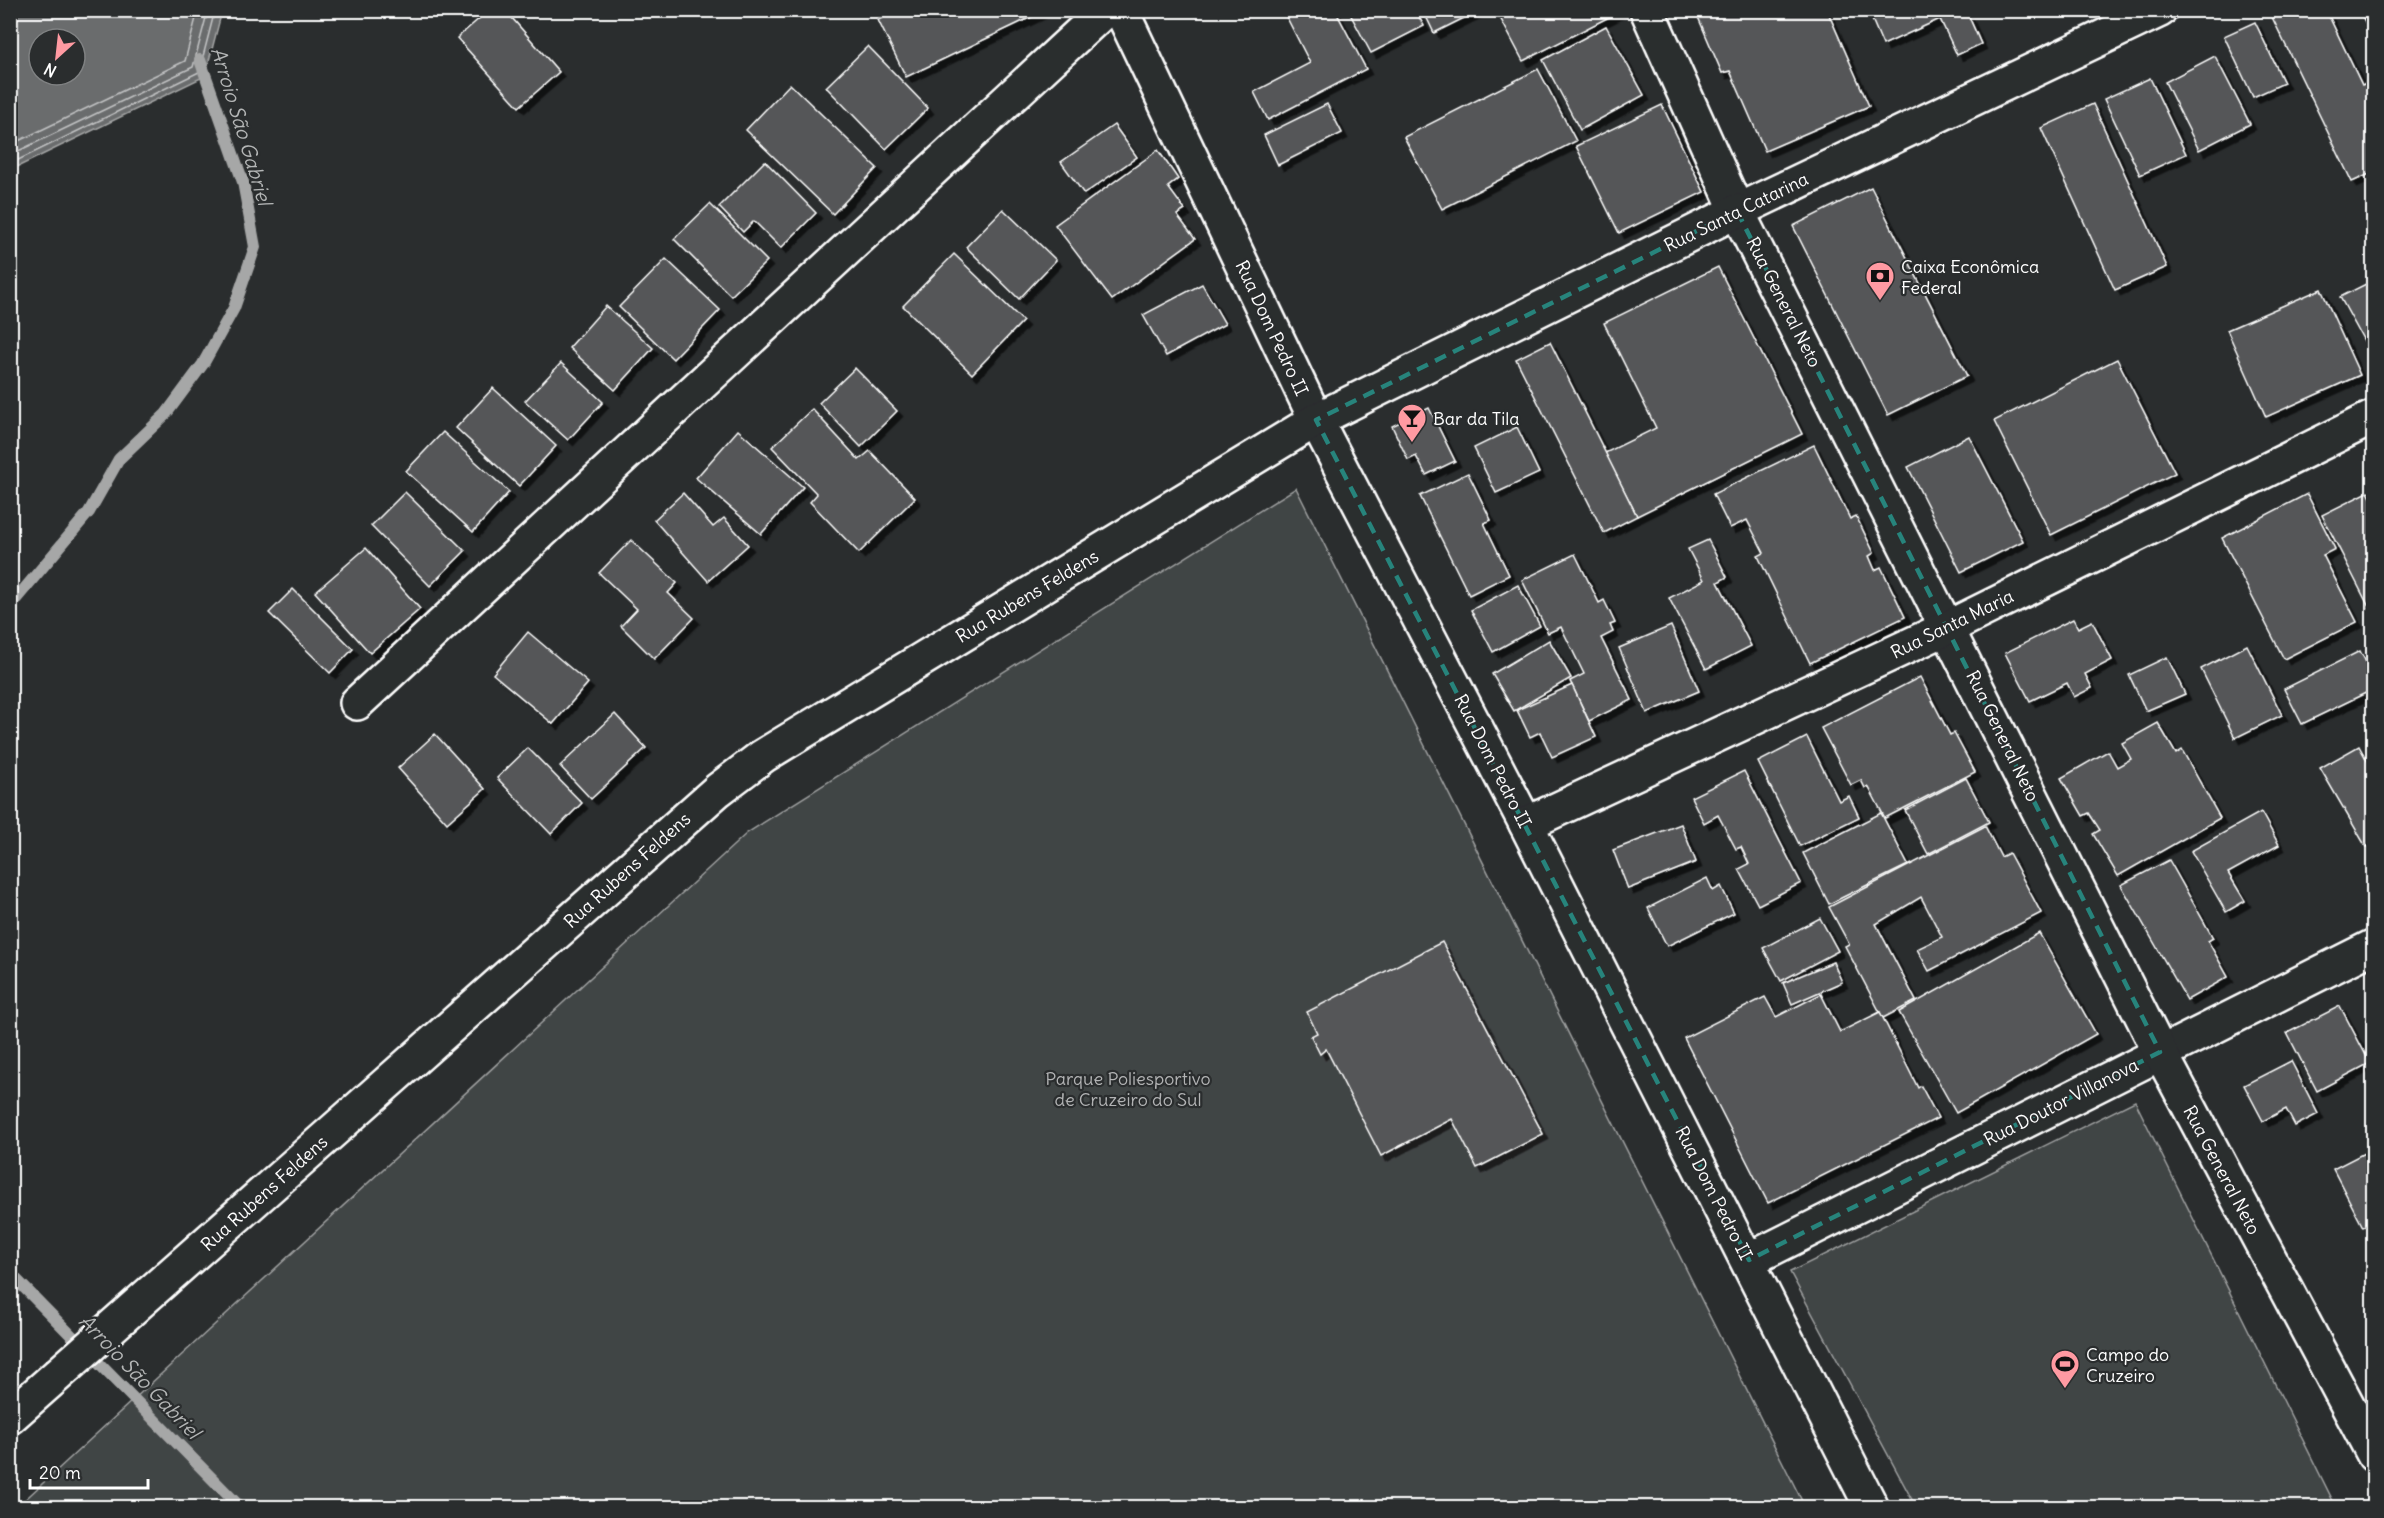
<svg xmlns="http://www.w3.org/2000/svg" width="2384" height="1518" font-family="Delius,sans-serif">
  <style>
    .green { fill: #414445; stroke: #a0a2a2; stroke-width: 1.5 }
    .water { fill: #6a6c6d; stroke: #a6a7a7; stroke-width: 1.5; fill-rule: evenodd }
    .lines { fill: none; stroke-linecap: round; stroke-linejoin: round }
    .shore { stroke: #c3c4c5; stroke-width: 1.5 }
    .stream { stroke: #a6a7a7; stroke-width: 12 }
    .building { fill: #555758; stroke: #fff; stroke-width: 1.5; filter: url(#shadow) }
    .street-casing { stroke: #fff; stroke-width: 38 }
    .secondary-casing { stroke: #fff; stroke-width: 38 }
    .street { stroke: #2a2d2e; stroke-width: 33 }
    .secondary { stroke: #2a2d2e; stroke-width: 33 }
    .marked { fill: none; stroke: #27847c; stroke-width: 4.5; stroke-dasharray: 12 8; stroke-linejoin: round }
    .labels { text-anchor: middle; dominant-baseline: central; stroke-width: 4.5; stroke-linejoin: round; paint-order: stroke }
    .street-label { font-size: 18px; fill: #fff; stroke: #2a2d2e }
    .poi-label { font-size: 18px; fill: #fff; stroke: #2a2d2e; text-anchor: start }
    .park-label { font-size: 18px; fill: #b3b4b5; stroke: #2a2d2e }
    .water-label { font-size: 20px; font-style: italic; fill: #b4b6b6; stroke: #2a2d2e }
  </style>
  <defs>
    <filter id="shadow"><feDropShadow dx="5.5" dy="5.5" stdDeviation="0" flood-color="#0009"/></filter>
  </defs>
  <rect width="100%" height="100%" fill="#2a2d2e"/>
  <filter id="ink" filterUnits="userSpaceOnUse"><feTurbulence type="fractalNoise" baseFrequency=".0167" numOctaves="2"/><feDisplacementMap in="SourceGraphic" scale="12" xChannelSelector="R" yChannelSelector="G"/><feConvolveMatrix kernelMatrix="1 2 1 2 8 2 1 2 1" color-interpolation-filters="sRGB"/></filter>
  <g filter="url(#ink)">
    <!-- green -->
    <g class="green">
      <path d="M 1296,488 L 1805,1507 L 16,1508 L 747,833 Z"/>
      <path d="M 2135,1101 L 2336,1507 L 1916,1507 L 1790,1272 Z"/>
    </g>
    <!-- water -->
    <path class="water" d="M 11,10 L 222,10 L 222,11 L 205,76 L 11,170 ZM 39,39 L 75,39 L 75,75 L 39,75 Z"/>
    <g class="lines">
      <!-- shore -->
      <g class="shore">
        <path d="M 10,145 L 185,61 L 198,10"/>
        <path d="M 10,155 L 193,67 L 208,10"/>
        <path d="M 10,164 L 199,72 L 215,10"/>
      </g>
      <!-- stream -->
      <g class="stream">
        <path d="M 10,606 L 89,512 L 119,459 L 166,414 L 203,364 L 234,308 L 255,247 L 243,182 L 200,60"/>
        <path d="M 10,1273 L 241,1508"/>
      </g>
    </g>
    <!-- building -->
    <g class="building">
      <path d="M 489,10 L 505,10 L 559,72 L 519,107 L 457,38 Z"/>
      <path d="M 898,10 L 1046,10 L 906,77 L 878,20 Z"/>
      <path d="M 1283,10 L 1335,10 L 1366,69 L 1268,120 L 1254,92 L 1310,63 Z"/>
      <path d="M 1348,10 L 1415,10 L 1424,26 L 1371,53 Z"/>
      <path d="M 1423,10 L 1480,10 L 1434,33 Z"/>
      <path d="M 1496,10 L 1618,10 L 1619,12 L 1523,61 Z"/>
      <path d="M 1695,10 L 1827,10 L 1869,106 L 1765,151 L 1730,71 L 1722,73 Z"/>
      <path d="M 1868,10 L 1966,10 L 1981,44 L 1957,55 L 1940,19 L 1883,45 Z"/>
      <path d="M 2326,10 L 2362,85 L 2374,80 L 2374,172 L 2352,182 L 2269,11 Z"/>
      <path d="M 2359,10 L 2374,10 L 2374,40 Z"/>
      <path d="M 2255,22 L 2284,83 L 2253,97 L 2224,36 Z"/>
      <path d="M 1606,26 L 1644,95 L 1580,130 L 1543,60 Z"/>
      <path d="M 868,46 L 928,108 L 886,149 L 826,87 Z"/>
      <path d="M 2215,56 L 2250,124 L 2199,150 L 2165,82 Z"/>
      <path d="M 1538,69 L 1576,141 L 1442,209 L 1404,137 Z"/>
      <path d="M 2150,78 L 2186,154 L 2140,175 L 2104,99 Z"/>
      <path d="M 790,84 L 877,168 L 833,214 L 746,130 Z"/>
      <path d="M 1327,104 L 1342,133 L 1278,165 L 1264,135 Z"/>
      <path d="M 2093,104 L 2167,267 L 2115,290 L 2041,128 Z"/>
      <path d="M 1662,105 L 1704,192 L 1619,233 L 1576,146 Z"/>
      <path d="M 1114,125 L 1137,157 L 1084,194 L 1061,162 Z"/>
      <path d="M 1158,150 L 1178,179 L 1168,187 L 1185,210 L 1177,215 L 1195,239 L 1112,300 L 1055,225 Z"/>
      <path d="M 765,161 L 816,213 L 781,248 L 754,221 L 743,232 L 719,207 Z"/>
      <path d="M 1871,187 L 1967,376 L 1888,415 L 1793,226 Z"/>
      <path d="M 710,204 L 767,261 L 731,296 L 674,239 Z"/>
      <path d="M 1003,209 L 1056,260 L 1019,299 L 966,247 Z"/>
      <path d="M 954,254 L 1023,321 L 972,374 L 903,306 Z"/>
      <path d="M 666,259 L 720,310 L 673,359 L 619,307 Z"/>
      <path d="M 1718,267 L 1802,434 L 1637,516 L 1605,453 L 1656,428 L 1604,323 Z"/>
      <path d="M 2374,280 L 2374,359 L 2340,297 Z"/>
      <path d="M 1202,284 L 1225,324 L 1166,356 L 1143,315 Z"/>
      <path d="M 2321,289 L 2360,375 L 2266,417 L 2227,330 Z"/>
      <path d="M 606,306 L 653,348 L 615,390 L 569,348 Z"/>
      <path d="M 1550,342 L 1637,516 L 1604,533 L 1516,359 Z"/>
      <path d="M 2117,359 L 2175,473 L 2051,535 L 1994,421 Z"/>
      <path d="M 561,363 L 603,402 L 568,440 L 525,401 Z"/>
      <path d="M 855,368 L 897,411 L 861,447 L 819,403 Z"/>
      <path d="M 493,388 L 556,446 L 519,486 L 456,428 Z"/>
      <path d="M 1429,408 L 1455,461 L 1426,475 L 1416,456 L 1408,460 L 1392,426 Z"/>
      <path d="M 812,409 L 859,460 L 870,451 L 915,498 L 859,553 L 810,502 L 817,494 L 772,447 Z"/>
      <path d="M 1517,427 L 1539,473 L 1496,493 L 1474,448 Z"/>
      <path d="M 738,430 L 803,487 L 761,534 L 696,478 Z"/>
      <path d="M 443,432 L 509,492 L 473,532 L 406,471 Z"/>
      <path d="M 1969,436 L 2023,541 L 1961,572 L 1908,467 Z"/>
      <path d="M 1814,445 L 1850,519 L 1856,516 L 1874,553 L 1869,556 L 1875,570 L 1881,567 L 1905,617 L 1810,663 L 1758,556 L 1764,553 L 1747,520 L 1730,528 L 1713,494 Z"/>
      <path d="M 1468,473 L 1491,520 L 1484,523 L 1509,575 L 1469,595 L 1420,496 Z"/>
      <path d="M 405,492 L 465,551 L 430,586 L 371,526 Z"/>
      <path d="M 2368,492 L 2374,503 L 2374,617 L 2322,515 Z"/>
      <path d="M 683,493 L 713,527 L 724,518 L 748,545 L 708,581 L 654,520 Z"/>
      <path d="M 2307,494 L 2335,549 L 2323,555 L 2357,622 L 2284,659 L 2222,538 Z"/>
      <path d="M 631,540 L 677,583 L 668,593 L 694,618 L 654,659 L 621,626 L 637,609 L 599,573 Z"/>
      <path d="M 1708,540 L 1727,577 L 1718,582 L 1751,646 L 1706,669 L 1669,598 L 1704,580 L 1688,549 Z"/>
      <path d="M 366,548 L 420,609 L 370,653 L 315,592 Z"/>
      <path d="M 1575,554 L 1599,603 L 1604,600 L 1615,623 L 1610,625 L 1613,632 L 1601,638 L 1632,700 L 1589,721 L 1570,681 L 1584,674 L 1561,627 L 1548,633 L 1522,580 Z"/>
      <path d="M 1518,585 L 1540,626 L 1493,652 L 1471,610 Z"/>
      <path d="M 293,589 L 353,649 L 330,673 L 269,613 Z"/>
      <path d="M 2073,619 L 2078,628 L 2092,621 L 2112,660 L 2085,674 L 2092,688 L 2074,697 L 2067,683 L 2030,701 L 2005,653 Z"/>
      <path d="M 1671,626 L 1699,691 L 1647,713 L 1619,648 Z"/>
      <path d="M 528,632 L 588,683 L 553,724 L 493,674 Z"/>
      <path d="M 1549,640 L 1571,678 L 1514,711 L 1492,674 Z"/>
      <path d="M 2247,645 L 2282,715 L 2235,738 L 2201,669 Z"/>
      <path d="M 2360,651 L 2374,677 L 2374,689 L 2302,724 L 2284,689 Z"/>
      <path d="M 2167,657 L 2185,694 L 2146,711 L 2129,675 Z"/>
      <path d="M 1920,677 L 1950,735 L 1954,733 L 1975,772 L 1885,818 L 1868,786 L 1865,788 L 1861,780 L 1851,785 L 1821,728 Z"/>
      <path d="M 1572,685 L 1596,737 L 1552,757 L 1540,732 L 1530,737 L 1517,710 Z"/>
      <path d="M 615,714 L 646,748 L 591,799 L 560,766 Z"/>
      <path d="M 2158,723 L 2176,754 L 2182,750 L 2220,818 L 2118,876 L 2093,834 L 2100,830 L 2089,813 L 2083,816 L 2061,778 L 2108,751 L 2117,767 L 2131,759 L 2122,743 Z"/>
      <path d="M 435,734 L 485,789 L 447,823 L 398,768 Z"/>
      <path d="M 1807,737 L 1839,801 L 1849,796 L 1859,817 L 1800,846 L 1758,762 Z"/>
      <path d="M 2359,746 L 2374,773 L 2374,843 L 2366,847 L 2320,768 Z"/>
      <path d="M 528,748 L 582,803 L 551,834 L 497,778 Z"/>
      <path d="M 1744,771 L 1801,883 L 1758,905 L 1739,869 L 1749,864 L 1741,847 L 1736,849 L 1718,815 L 1704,823 L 1691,797 Z"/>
      <path d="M 1966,778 L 1989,822 L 1928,854 L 1905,810 Z"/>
      <path d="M 2261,812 L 2279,845 L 2228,873 L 2245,901 L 2226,912 L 2191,851 Z"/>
      <path d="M 1881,813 L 1908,865 L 1829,904 L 1803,853 Z"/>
      <path d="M 1681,824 L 1696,862 L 1628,889 L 1613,850 Z"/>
      <path d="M 1985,826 L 2001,857 L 2009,853 L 2041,913 L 1929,971 L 1917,949 L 1942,937 L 1921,897 L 1876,924 L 1916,1001 L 1883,1018 L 1845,946 L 1849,944 L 1829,907 Z"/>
      <path d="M 2169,860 L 2213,938 L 2208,941 L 2228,977 L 2187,1000 L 2121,885 Z"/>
      <path d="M 1707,878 L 1713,891 L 1721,886 L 1734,913 L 1667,946 L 1648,908 Z"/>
      <path d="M 1820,918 L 1838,951 L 1781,981 L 1763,948 Z"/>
      <path d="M 2039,933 L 2096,1034 L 1956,1113 L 1899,1012 Z"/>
      <path d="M 1442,942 L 1543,1134 L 1477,1168 L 1452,1119 L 1381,1156 L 1326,1049 L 1320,1054 L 1311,1036 L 1317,1033 L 1307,1012 Z"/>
      <path d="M 1833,962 L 1842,982 L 1792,1004 L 1783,983 Z"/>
      <path d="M 1821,994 L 1840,1032 L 1880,1012 L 1918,1088 L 1921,1086 L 1938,1118 L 1768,1203 L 1684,1038 L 1765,997 L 1776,1017 Z"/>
      <path d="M 2340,1006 L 2370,1063 L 2317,1091 L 2287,1033 Z"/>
      <path d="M 2374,1016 L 2374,1036 L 2366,1020 Z"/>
      <path d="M 2291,1061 L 2318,1114 L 2295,1126 L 2286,1109 L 2263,1121 L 2244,1085 Z"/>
      <path d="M 2374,1148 L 2374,1221 L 2363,1227 L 2333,1169 Z"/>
    </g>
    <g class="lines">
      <!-- street casing -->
      <g class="street-casing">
        <g id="street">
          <path d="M 1737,211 L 2160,10"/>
          <path d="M 357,703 L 1105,10"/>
          <path d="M 1749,1260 L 2374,946"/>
        </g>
      </g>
      <!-- secondary casing -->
      <g class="secondary-casing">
        <g id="secondary">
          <path d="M 1121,10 L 1316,420 L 1526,824 L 1872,1508"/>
          <path d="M 1647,10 L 1737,211 L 2160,1052 L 2374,1455"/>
          <path d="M 1526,824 L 1949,627 L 2374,417"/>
          <path d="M 10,1417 L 718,790 L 763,756 L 1316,420 L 1737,211"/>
        </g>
      </g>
      <!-- street -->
      <use href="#street" class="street"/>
      <!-- secondary -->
      <use href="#secondary" class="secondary"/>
    </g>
  </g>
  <!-- marked area -->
  <path class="marked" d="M 1737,211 L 2160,1052 L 1749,1260 L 1316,420 Z"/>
  <!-- icons -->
  <defs>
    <g id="bank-pin" transform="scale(1.5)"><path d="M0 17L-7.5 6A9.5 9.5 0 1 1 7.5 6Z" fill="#ff9aa2" stroke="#2a2d2e"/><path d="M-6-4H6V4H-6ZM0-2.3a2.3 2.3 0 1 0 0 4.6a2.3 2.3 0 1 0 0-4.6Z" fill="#111"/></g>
    <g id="bar-pin" transform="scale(1.5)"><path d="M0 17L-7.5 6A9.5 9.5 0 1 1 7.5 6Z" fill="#ff9aa2" stroke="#2a2d2e"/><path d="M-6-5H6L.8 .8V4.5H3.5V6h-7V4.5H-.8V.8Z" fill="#111"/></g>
    <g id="stadium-pin" transform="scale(1.5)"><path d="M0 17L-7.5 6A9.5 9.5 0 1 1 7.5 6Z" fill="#ff9aa2" stroke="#2a2d2e"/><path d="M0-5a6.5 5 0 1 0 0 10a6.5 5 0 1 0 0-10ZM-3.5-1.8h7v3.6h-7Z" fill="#111"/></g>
  </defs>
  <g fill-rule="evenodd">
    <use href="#bank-pin" x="1880" y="276"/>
    <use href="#bar-pin" x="1412" y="418"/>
    <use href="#stadium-pin" x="2065" y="1364"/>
  </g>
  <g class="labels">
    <!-- street labels -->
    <g class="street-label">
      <text transform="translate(1736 212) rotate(-26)">Rua Santa Catarina</text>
      <text transform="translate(1784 302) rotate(63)">Rua General Neto</text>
      <text transform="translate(1272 328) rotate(65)">Rua Dom Pedro II</text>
      <text transform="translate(1027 596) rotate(-31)">Rua Rubens Feldens</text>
      <text transform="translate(1952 624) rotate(-26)">Rua Santa Maria</text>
      <text transform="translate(2003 736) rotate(64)">Rua General Neto</text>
      <text transform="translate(1493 761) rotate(63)">Rua Dom Pedro II</text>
      <text transform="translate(627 870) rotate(-42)">Rua Rubens Feldens</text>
      <text transform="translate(2061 1102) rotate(-27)">Rua Doutor Villanova</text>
      <text transform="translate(2222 1170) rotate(62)">Rua General Neto</text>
      <text transform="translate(264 1193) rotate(-42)">Rua Rubens Feldens</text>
      <text transform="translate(1714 1193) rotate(63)">Rua Dom Pedro II</text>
    </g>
    <!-- poi labels -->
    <g class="poi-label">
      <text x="1901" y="266">Caixa Econômica<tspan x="1901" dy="21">Federal</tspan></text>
      <text x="1433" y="418">Bar da Tila</text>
      <text x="2086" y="1354">Campo do<tspan x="2086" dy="21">Cruzeiro</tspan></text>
    </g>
    <!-- park labels -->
    <g class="park-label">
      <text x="1128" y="1078">Parque Poliesportivo<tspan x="1128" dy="21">de Cruzeiro do Sul</tspan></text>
    </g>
    <!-- water labels -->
    <g class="water-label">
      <text transform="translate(242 126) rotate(73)">Arroio São Gabriel</text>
      <text transform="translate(140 1376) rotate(46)">Arroio São Gabriel</text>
    </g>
  </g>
  <!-- margin -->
  <rect width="2384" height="1518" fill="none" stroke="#2a2d2e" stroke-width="36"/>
  <rect x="18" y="18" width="2348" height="1482" fill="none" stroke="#fff" stroke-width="2" filter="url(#ink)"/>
  <!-- north arrow -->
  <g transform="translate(57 57) rotate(207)"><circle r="28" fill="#2a2d2e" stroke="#7f8182" stroke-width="1.5"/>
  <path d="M0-4.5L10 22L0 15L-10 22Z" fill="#ff9aa2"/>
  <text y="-9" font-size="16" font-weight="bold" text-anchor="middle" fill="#ffffff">N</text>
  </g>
  <!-- scale -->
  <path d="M30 1479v9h118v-9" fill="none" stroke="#ffffff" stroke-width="3"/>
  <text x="39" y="1479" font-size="18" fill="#ffffff" stroke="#2a2d2e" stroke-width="4.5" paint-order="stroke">20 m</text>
</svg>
